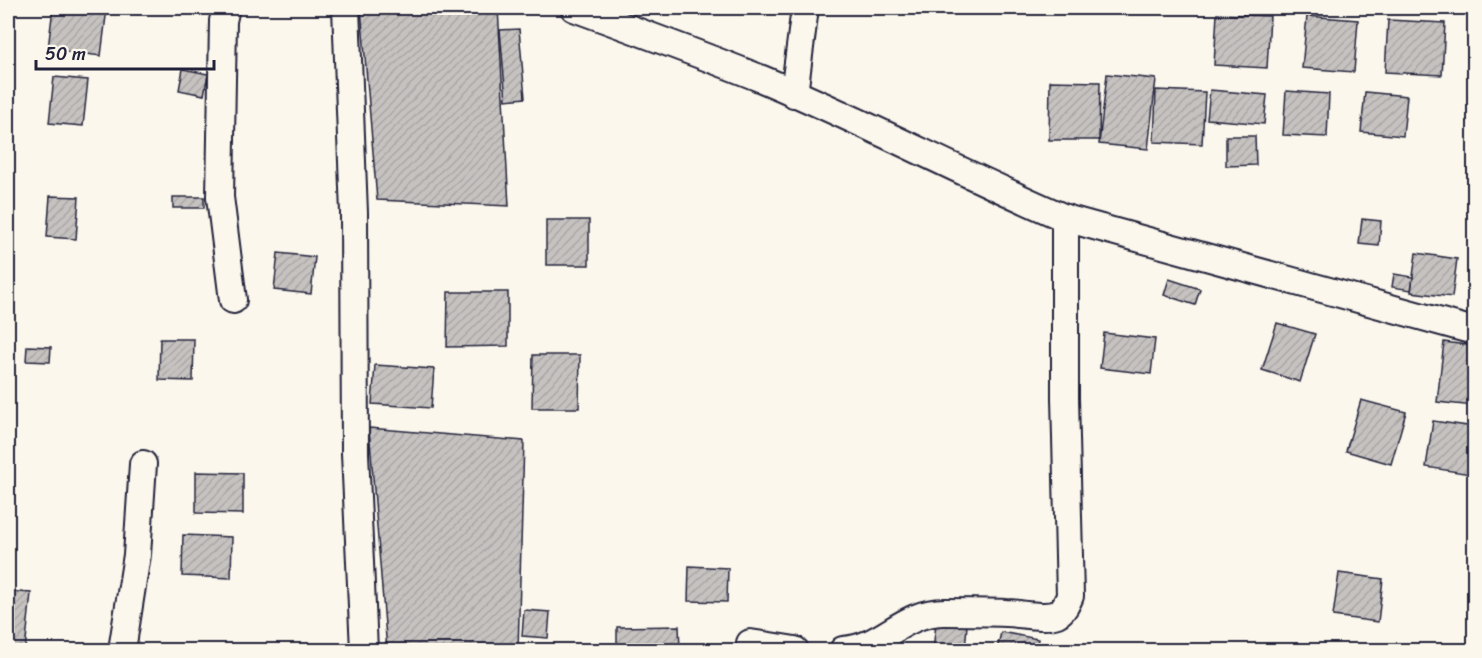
<svg xmlns="http://www.w3.org/2000/svg" width="1482" height="658" font-family="Sriracha,sans-serif">
  <style>
    .building { fill: url(#building-hatch); stroke: #22223b; stroke-width: 1.5 }
    .lines { fill: none; stroke-linecap: round; stroke-linejoin: round }
    .street-casing { stroke: #22223b; stroke-width: 30 }
    .street { stroke: #fbf7ec; stroke-width: 26 }
  </style>
  <defs>
    <pattern id="building-hatch" width="6" height="6" patternUnits="userSpaceOnUse" patternTransform="scale(1.5)"><rect width="6" height="6" fill="#c6c2c0"/><path d="M-1 1l2-2M0 6l6-6M5 7l2-2" fill="none" stroke="#aaa6a6"/></pattern>
  </defs>
  <rect width="100%" height="100%" fill="#fbf7ec"/>
  <filter id="ink" filterUnits="userSpaceOnUse"><feTurbulence type="fractalNoise" baseFrequency=".0167" numOctaves="2"/><feDisplacementMap in="SourceGraphic" scale="12" xChannelSelector="R" yChannelSelector="G"/><feConvolveMatrix kernelMatrix="1 2 1 2 8 2 1 2 1" color-interpolation-filters="sRGB"/></filter>
  <g filter="url(#ink)">
    <!-- building -->
    <g class="building">
      <path d="M 53,8 L 107,8 L 101,56 L 48,49 Z"/>
      <path d="M 361,8 L 498,8 L 509,206 L 377,200 Z"/>
      <path d="M 1217,14 L 1270,16 L 1267,68 L 1214,65 Z"/>
      <path d="M 1307,16 L 1358,20 L 1354,72 L 1302,68 Z"/>
      <path d="M 1388,20 L 1445,23 L 1442,75 L 1385,72 Z"/>
      <path d="M 519,29 L 525,98 L 506,100 L 500,30 Z"/>
      <path d="M 183,69 L 208,74 L 204,95 L 179,90 Z"/>
      <path d="M 1107,74 L 1156,79 L 1148,149 L 1099,144 Z"/>
      <path d="M 54,77 L 88,80 L 83,126 L 49,123 Z"/>
      <path d="M 1050,81 L 1100,82 L 1099,140 L 1049,140 Z"/>
      <path d="M 1156,90 L 1205,92 L 1202,144 L 1154,142 Z"/>
      <path d="M 1210,90 L 1267,95 L 1264,124 L 1207,119 Z"/>
      <path d="M 1286,91 L 1329,94 L 1327,137 L 1283,135 Z"/>
      <path d="M 1365,92 L 1407,96 L 1403,136 L 1361,132 Z"/>
      <path d="M 1226,136 L 1255,136 L 1256,165 L 1226,166 Z"/>
      <path d="M 50,196 L 79,197 L 76,239 L 47,237 Z"/>
      <rect x="173" y="197" width="31" height="11"/>
      <path d="M 1362,219 L 1381,221 L 1379,246 L 1359,244 Z"/>
      <rect x="546" y="220" width="43" height="45"/>
      <path d="M 278,253 L 315,257 L 311,294 L 274,290 Z"/>
      <path d="M 1416,253 L 1457,259 L 1452,297 L 1411,292 Z"/>
      <path d="M 1394,274 L 1413,277 L 1411,290 L 1392,287 Z"/>
      <path d="M 1169,279 L 1200,289 L 1195,305 L 1164,295 Z"/>
      <path d="M 448,292 L 508,292 L 508,346 L 447,347 Z"/>
      <path d="M 1277,323 L 1315,334 L 1300,382 L 1262,370 Z"/>
      <path d="M 1104,333 L 1155,339 L 1151,374 L 1100,368 Z"/>
      <path d="M 160,339 L 194,339 L 193,381 L 159,380 Z"/>
      <path d="M 1444,342 L 1474,346 L 1474,406 L 1437,402 Z"/>
      <path d="M 27,346 L 51,347 L 50,362 L 26,361 Z"/>
      <path d="M 533,355 L 580,355 L 579,408 L 532,408 Z"/>
      <path d="M 375,365 L 434,369 L 431,408 L 372,404 Z"/>
      <path d="M 1361,400 L 1406,412 L 1391,464 L 1346,451 Z"/>
      <path d="M 1433,421 L 1474,427 L 1474,449 L 1470,474 L 1426,467 Z"/>
      <path d="M 369,428 L 524,441 L 518,650 L 387,650 Z"/>
      <path d="M 196,472 L 243,473 L 243,514 L 196,513 Z"/>
      <path d="M 183,535 L 232,537 L 231,578 L 182,576 Z"/>
      <path d="M 689,566 L 728,568 L 727,602 L 688,601 Z"/>
      <path d="M 1339,573 L 1383,579 L 1378,622 L 1333,616 Z"/>
      <path d="M 8,591 L 31,593 L 25,650 L 8,650 Z"/>
      <path d="M 524,610 L 550,612 L 548,638 L 522,636 Z"/>
      <path d="M 936,623 L 967,625 L 965,650 L 933,650 Z"/>
      <path d="M 679,626 L 680,650 L 617,650 L 617,627 Z"/>
      <path d="M 1001,632 L 1038,639 L 1036,650 L 997,650 Z"/>
    </g>
    <g class="lines">
      <!-- street casing -->
      <g class="street-casing">
        <g id="street">
          <path d="M 226,8 L 223,21 L 220,197 L 233,300"/>
          <path d="M 346,8 L 354,213 L 355,453 L 364,650"/>
          <path d="M 574,8 C 637,31 700,54 762,79 C 865,122 963,174 1065,218 L 1474,331"/>
          <path d="M 794,94 L 805,8"/>
          <path d="M 750,643 L 795,650"/>
          <path d="M 122,650 L 137,555 L 143,464"/>
          <path d="M 843,650 C 885,647 901,612 945,612 C 965,612 986,612 1006,613 C 1019,613 1044,619 1057,614 C 1064,610 1067,603 1070,596 L 1065,398 L 1065,218"/>
        </g>
      </g>
      <!-- street -->
      <use href="#street" class="street"/>
    </g>
  </g>
  <!-- margin -->
  <rect width="1482" height="658" fill="none" stroke="#fbf7ec" stroke-width="30"/>
  <rect x="15" y="15" width="1452" height="628" fill="none" stroke="#22223b" stroke-width="2" filter="url(#ink)"/>
  <!-- scale -->
  <path d="M36 60v9h178v-9" fill="none" stroke="#22223b" stroke-width="3"/>
  <text x="45" y="60" font-size="18" fill="#22223b" stroke="#fbf7ec" stroke-width="4.5" paint-order="stroke">50 m</text>
</svg>
